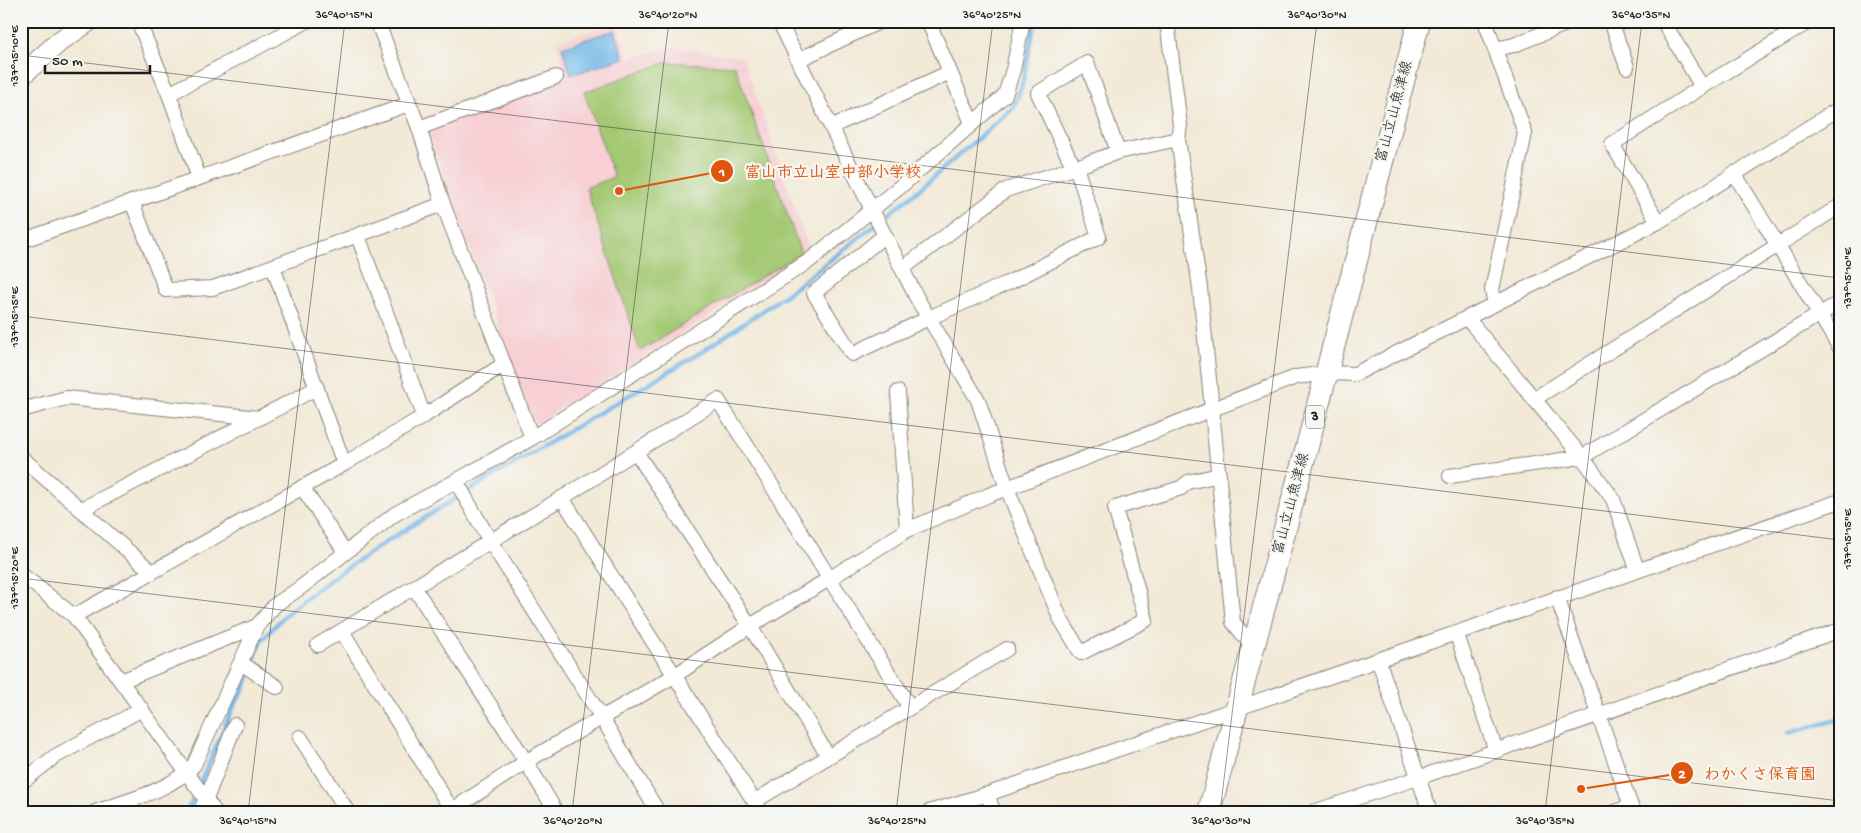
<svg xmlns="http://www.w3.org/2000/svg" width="1861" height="833" font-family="'Gochi Hand','Klee One',sans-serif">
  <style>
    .built { fill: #f7cfd4 }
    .green { fill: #a4c973; stroke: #607248 }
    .water { fill: #73b8e9; stroke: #486a82 }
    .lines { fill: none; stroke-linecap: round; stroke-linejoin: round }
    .stream { stroke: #73b8e9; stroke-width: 4.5 }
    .minor-casing { stroke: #878279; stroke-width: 16 }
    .secondary-casing { stroke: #878279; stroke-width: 22 }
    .primary-casing { stroke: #878279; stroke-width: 24 }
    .minor { stroke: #fff; stroke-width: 14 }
    .secondary { stroke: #fff; stroke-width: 20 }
    .primary { stroke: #fff; stroke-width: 22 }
    .ticks { fill: none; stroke: #1c1c1c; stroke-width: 1; stroke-opacity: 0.45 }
    .labels { text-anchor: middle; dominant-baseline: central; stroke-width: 4.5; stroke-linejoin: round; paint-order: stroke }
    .shield { fill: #f6f6f2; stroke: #5d5d5c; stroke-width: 1 }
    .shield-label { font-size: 14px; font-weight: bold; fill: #1c1c1c }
    .street-label { font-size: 15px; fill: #1c1c1c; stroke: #f6f6f2 }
    .leader { fill: none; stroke: #de560d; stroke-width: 2 }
    .callout-dot { fill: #de560d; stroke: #f6f6f2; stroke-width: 2 }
    .mark-label { font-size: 15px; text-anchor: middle; font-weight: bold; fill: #fff }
    .callout-label { font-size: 16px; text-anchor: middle; font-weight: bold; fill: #de560d; stroke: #f6f6f2; stroke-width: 4.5; stroke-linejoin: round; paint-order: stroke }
    .neatline { fill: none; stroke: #1c1c1c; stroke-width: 2 }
    .ticks-label { font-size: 12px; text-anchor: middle; fill: #1c1c1c }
  </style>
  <rect width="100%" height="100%" fill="#f6f6f2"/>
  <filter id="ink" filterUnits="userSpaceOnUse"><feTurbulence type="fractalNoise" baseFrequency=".02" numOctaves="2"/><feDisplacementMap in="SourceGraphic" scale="10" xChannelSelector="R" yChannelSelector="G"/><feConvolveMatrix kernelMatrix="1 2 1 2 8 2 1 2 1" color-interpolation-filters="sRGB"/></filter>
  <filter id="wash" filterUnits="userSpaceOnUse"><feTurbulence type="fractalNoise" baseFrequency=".0096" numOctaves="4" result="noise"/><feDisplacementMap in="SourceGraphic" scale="20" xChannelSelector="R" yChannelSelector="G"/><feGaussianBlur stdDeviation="1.12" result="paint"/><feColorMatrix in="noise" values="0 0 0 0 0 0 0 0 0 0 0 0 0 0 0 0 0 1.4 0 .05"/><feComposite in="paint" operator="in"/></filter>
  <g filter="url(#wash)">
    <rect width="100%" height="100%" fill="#f2e9d6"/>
    <!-- built -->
    <path class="built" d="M 617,23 L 629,58 L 672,47 L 743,57 L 810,253 L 534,425 L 427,130 L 566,77 L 556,42 Z"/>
    <!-- green -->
    <path class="green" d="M 667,62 L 735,66 L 801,253 L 640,351 L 586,188 L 614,177 L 584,92 Z"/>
    <!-- water -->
    <path class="water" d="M 615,30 L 624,58 L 571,75 L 562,47 Z"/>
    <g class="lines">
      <!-- stream -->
      <g class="stream">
        <path d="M 1789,733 L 1840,719"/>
        <path d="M 185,812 L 190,806 L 233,708 L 246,685 L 261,641 L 285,615 L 332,578 L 386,542 L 458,497 L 700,353 L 787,294 L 915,193 L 1014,107 L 1023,81 L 1035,21"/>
      </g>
    </g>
  </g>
  <g filter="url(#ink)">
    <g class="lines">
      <!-- minor casing -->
      <g class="minor-casing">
        <g id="minor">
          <path d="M 138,21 L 169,94 L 307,21"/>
          <path d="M 377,21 L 419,128 L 443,204 L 532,438"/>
          <path d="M 779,21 L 874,214 L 919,302 L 929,318 L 1012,281 L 1099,237 L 1076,167 L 1118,152 L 1178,139"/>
          <path d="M 928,21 L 972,123"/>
          <path d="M 1167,21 L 1180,125 L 1178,139 L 1200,288 L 1233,622 L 1252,646"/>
          <path d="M 1485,21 L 1495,49"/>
          <path d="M 1611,21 L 1627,67"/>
          <path d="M 798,60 L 881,21"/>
          <path d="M 1702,87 L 1810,21"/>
          <path d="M 169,94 L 199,178"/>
          <path d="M 831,127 L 950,72"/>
          <path d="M 419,128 L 556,77"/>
          <path d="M 1734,173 L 1840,348"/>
          <path d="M 132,202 L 166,290 L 213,288 L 443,204"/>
          <path d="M 1658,222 L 1612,144 L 1702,87 L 1663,21"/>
          <path d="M 885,235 L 814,293 L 852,354 L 929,318 L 978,400 L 1007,488 L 1060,618 L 1081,653 L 1146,620 L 1115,508 L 1181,488 L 1188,482 L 1219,475"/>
          <path d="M 358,236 L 424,416"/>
          <path d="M 21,241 L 409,104"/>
          <path d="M 273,267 L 344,464"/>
          <path d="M 902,269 L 1006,190 L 1076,167 L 1069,158 L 1038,93 L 1087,63 L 1118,152"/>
          <path d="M 1495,304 L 1492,290 L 1525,133 L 1495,49 L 1514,45 L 1573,21"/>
          <path d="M 1467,318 L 1582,457 L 1613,499 L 1637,569"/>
          <path d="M 898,392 L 907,530"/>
          <path d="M 1534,399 L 1840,206"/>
          <path d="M 21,410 L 67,398 L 259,418"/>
          <path d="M 636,452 L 750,626 L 828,756"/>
          <path d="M 21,457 L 152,572"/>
          <path d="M 1450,476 L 1582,457 L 1840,302"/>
          <path d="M 456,481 L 490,541 L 602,718 L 658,812"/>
          <path d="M 302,487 L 345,552"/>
          <path d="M 562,498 L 761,812"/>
          <path d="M 82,509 L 317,388"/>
          <path d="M 21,574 L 74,616 L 215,812"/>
          <path d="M 414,587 C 461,662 512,735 556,812"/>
          <path d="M 1557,597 L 1633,812"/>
          <path d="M 74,616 L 344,464 L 424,416 L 504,364"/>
          <path d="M 342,631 L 453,812"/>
          <path d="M 1456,632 L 1496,751"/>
          <path d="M 318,645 L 562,498 L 718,400 C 783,502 845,605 910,707"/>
          <path d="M 1378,659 L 1430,812"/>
          <path d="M 241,663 L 277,687"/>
          <path d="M 121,681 L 257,626"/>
          <path d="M 300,737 L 348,812"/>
          <path d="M 21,783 L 54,757 L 142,709"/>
          <path d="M 988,794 L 993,812"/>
          <path d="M 755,801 L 1007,649"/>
          <path d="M 95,812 C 126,801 172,790 194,765 L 257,626 L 275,605 L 300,588 L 395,514 L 456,481 L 532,438 L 809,261 L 901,186 L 1005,95 L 1013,70 L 1023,21"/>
          <path d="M 200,812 L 206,799 L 235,725"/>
          <path d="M 449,812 L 527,761 L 674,676 L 750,626 L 829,579 L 907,530 L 989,495 L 1296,377 L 1327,373 L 1355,374 L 1658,222 L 1840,108"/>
          <path d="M 929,812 L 988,794 L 1840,501"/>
          <path d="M 1313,812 L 1418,778 L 1840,630"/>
          <path d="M 1615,812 L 1631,806"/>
        </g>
      </g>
      <!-- secondary casing -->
      <g class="secondary-casing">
        <path id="secondary" d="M 21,76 L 60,41 L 89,21"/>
      </g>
      <!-- primary casing -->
      <g class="primary-casing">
        <path id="primary" d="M 1209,812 L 1307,447 L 1419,21"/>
      </g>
      <!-- minor -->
      <use href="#minor" class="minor"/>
      <!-- secondary -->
      <use href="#secondary" class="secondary"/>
      <!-- primary -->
      <use href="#primary" class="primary"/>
    </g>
  </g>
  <!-- ticks -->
  <path class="ticks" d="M 21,55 L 1840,278M 21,316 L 1840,540M 21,578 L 1840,801M 248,812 L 345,21M 572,812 L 669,21M 896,812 L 993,21M 1220,812 L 1317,21M 1545,812 L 1642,21"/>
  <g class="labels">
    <!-- shield labels -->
    <rect class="shield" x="1306" y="405.5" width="18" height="23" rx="4"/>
    <g class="shield-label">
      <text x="1315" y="417">3</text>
    </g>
    <!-- street labels -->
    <g class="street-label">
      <text transform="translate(1395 112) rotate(-75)">富山立山魚津線</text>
      <text transform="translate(1292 504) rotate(-75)">富山立山魚津線</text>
    </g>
  </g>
  <!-- callouts -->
  <path class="leader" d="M619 191L722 171M1581 789L1682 773"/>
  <g class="callout-dot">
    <circle cx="619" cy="191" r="5"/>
    <circle cx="1581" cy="789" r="5"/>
    <circle cx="722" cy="171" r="12"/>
    <circle cx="1682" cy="773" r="12"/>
  </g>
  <g class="mark-label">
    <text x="722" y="176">1</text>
    <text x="1682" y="778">2</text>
  </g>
  <g class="callout-label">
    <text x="833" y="177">富山市立山室中部小学校</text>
    <text x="1760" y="779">わかくさ保育園</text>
  </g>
  <!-- margin -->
  <rect width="1861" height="833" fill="none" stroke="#f6f6f2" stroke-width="55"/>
  <!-- scale -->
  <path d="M45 65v8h105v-8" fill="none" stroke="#1c1c1c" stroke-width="2.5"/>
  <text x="52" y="65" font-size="15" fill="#1c1c1c" stroke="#f6f6f2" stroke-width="4" paint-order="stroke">50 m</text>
  <rect x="28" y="28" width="1806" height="778" class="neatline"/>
  <g class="ticks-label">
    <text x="344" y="18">36°40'15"N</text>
    <text x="668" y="18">36°40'20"N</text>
    <text x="992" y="18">36°40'25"N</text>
    <text x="1317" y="18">36°40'30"N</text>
    <text x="1641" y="18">36°40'35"N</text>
    <text transform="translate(14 56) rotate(-90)" y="4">137°15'10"E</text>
    <text transform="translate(1847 278) rotate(-90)" y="4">137°15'10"E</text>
    <text transform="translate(14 317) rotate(-90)" y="4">137°15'15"E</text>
    <text transform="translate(1847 539) rotate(-90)" y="4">137°15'15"E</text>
    <text transform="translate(14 578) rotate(-90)" y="4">137°15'20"E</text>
    <text x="248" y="824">36°40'15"N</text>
    <text x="573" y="824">36°40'20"N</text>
    <text x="897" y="824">36°40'25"N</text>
    <text x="1221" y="824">36°40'30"N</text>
    <text x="1545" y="824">36°40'35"N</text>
  </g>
</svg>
